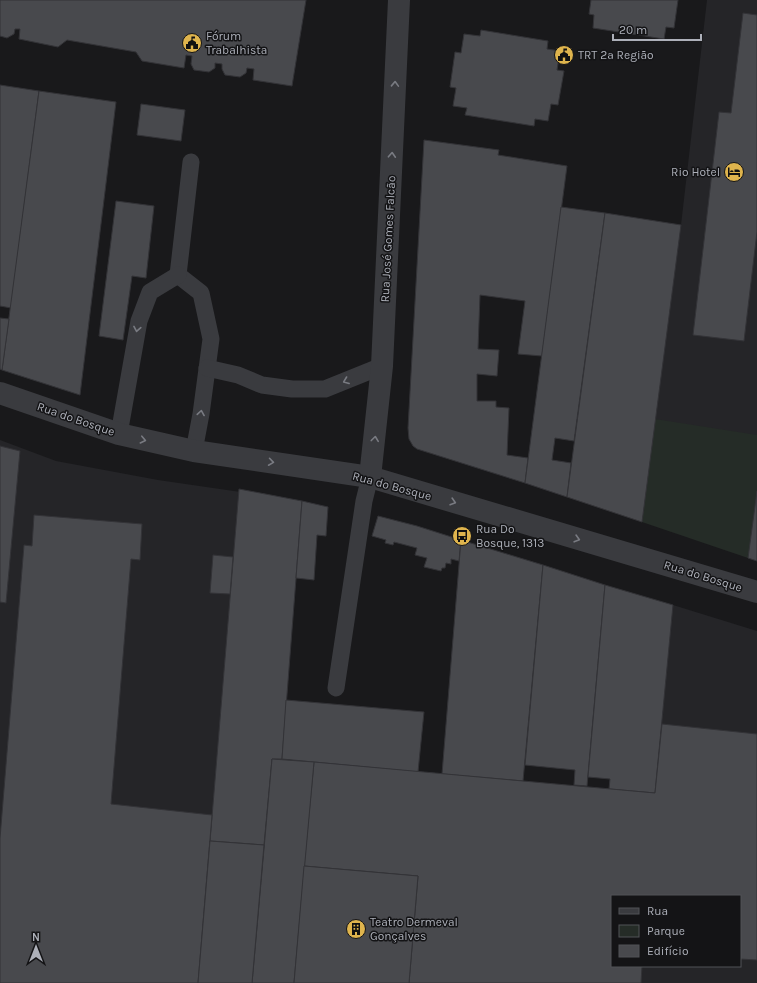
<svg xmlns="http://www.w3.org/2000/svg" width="757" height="983" font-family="Karla,sans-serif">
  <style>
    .built { fill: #252528; fill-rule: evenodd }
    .green { fill: #252c27 }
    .building { fill: #48494d; stroke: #333337 }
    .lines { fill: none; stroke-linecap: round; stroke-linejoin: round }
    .service { stroke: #3a3b3f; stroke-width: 17 }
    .tertiary { stroke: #3a3b3f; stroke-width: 22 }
    .oneway { stroke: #797b82 }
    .labels { text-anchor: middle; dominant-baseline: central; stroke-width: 3; stroke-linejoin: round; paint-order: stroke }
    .poi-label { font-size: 12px; fill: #adb0b9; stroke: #141416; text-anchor: start }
    .street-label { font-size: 12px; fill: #adb0b9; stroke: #141416 }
  </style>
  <rect width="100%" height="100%" fill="#19191b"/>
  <!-- built -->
  <g class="built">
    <path d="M 707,0 L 757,0 L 757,491 L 642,522 L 681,225 Z"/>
    <path d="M 0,440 L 56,461 L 158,480 L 302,501 L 282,759 L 655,793 L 673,605 L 757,631 L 757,983 L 0,983 ZM 612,896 L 740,896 L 740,966 L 612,966 Z"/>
  </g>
  <!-- green -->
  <path class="green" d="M 655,419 L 757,435 L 757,491 L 748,558 L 642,522 Z"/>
  <!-- building -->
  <g class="building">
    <path d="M 0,0 L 306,0 L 292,86 L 253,80 L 254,69 L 247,68 L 246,73 L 240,77 L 225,75 L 222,69 L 222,64 L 215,63 L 215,68 L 209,72 L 194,70 L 191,64 L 192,56 L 186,55 L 184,68 L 142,61 L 136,52 L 67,40 L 58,47 L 19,39 L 20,29 L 15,29 L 14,34 L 7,38 L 0,36 Z"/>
    <path d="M 591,0 L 678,0 L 674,28 L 666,27 L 664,39 L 593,28 L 594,15 L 589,14 Z"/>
    <path d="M 743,13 L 757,15 L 757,232 L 744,341 L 693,335 L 719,112 L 731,113 Z"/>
    <path d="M 481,30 L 548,41 L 547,49 L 560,51 L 557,70 L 564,71 L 558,105 L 551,104 L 548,121 L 535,119 L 534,126 L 465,115 L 467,108 L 453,106 L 456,88 L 450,87 L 455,52 L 461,53 L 464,34 L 480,36 Z"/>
    <path d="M 0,85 L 39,91 L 11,308 L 0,306 Z"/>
    <path d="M 39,91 L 116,102 L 80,395 L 2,370 Z"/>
    <path d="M 141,104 L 185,110 L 181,141 L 137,135 Z"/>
    <path d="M 424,140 L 499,150 L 498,155 L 567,166 L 542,356 L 518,354 L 525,301 L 480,295 L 478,349 L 499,350 L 497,376 L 477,374 L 477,401 L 496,401 L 496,407 L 509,408 L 507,455 L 528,458 L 525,483 L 417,449 L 413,446 L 409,439 L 408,428 Z"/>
    <path d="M 116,201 L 154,206 L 146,278 L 132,276 L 123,340 L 99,336 Z"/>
    <path d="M 561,207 L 605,213 L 574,441 L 555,438 L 552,460 L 571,463 L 567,497 L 525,483 Z"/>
    <path d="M 605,213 L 681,225 L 642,522 L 567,497 Z"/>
    <path d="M 0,318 L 9,319 L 2,370 L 0,369 Z"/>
    <path d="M 0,446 L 20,451 L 6,603 L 0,602 Z"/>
    <path d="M 239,489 L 302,501 L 282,759 L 272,759 L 264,845 L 210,841 Z"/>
    <path d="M 757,491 L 757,561 L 748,558 Z"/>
    <path d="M 302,501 L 328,507 L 326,536 L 317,535 L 314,580 L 296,578 Z"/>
    <path d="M 34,515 L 142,524 L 140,560 L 131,559 L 111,804 L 212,815 L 198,983 L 0,983 L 0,838 L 24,545 L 32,546 Z"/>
    <path d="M 378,516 L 417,526 L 461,540 L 459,561 L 451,559 L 451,564 L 446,563 L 445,568 L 442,568 L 441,571 L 424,567 L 427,558 L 415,555 L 417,548 L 394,542 L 393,545 L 385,543 L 386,540 L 372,536 Z"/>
    <path d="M 461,540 L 543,565 L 523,781 L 442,774 Z"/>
    <path d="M 213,555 L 233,557 L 230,594 L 210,593 Z"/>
    <path d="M 543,565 L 605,585 L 587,786 L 574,785 L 575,770 L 525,765 Z"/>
    <path d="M 605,585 L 673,605 L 655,793 L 609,789 L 610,779 L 588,777 Z"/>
    <path d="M 286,700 L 424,712 L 418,772 L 282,759 Z"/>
    <path d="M 662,724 L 757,734 L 757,960 L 740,959 L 740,896 L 612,896 L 612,966 L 642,966 L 641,983 L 409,983 L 418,876 L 304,866 L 314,762 L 655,793 Z"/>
    <path d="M 272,759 L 314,762 L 294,983 L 252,983 Z"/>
    <path d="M 210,841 L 264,845 L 252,983 L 198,983 Z"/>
    <path d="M 304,866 L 418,876 L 409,983 L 294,983 Z"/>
  </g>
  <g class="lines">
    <!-- service -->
    <g class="service">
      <path d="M 178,275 L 201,293 L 211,339 L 201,414 L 194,451"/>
      <path d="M 178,275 L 191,162"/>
      <path d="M 207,368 L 238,375 L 262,385 L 292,389 L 325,389 L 382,366"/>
      <path d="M 119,434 L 139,321 L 150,292 L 178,275"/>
      <path d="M 336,688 L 364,501 L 370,477"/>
    </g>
    <!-- tertiary -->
    <g class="tertiary">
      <path d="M 0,393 L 119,434 L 194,451 L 370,477 L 757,592"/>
      <path d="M 370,477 L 382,366 L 399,0"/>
    </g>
  </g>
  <!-- one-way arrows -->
  <defs><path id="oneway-chevron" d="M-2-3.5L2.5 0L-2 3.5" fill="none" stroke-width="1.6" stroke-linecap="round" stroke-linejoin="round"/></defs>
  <g class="oneway">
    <use href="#oneway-chevron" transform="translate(395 84) rotate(-88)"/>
    <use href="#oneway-chevron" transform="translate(392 155) rotate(-87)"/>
    <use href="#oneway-chevron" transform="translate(137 329) rotate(100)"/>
    <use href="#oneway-chevron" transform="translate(346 381) rotate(159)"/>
    <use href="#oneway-chevron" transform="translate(201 413) rotate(-81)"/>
    <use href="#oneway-chevron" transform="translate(375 439) rotate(-83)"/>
    <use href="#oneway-chevron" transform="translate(143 440) rotate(13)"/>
    <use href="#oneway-chevron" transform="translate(271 462) rotate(8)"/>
    <use href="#oneway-chevron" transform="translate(453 502) rotate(17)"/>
    <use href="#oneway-chevron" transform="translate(577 539) rotate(16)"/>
  </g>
  <!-- icons -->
  <defs>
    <g id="civic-disc" transform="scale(1)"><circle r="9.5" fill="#dfb44d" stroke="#141416"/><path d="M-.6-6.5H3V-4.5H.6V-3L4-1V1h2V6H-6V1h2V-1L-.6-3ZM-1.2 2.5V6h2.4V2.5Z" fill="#111"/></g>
    <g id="hotel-disc" transform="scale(1)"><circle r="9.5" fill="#dfb44d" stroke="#141416"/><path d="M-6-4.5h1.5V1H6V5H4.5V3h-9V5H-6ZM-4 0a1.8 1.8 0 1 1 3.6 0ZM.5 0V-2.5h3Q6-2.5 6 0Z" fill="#111"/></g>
    <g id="bus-disc" transform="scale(1)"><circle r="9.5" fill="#dfb44d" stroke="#141416"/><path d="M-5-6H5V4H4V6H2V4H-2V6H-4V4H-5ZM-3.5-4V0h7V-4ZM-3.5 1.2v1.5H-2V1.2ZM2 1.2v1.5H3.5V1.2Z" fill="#111"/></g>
    <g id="building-disc" transform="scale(1)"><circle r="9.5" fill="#dfb44d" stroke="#141416"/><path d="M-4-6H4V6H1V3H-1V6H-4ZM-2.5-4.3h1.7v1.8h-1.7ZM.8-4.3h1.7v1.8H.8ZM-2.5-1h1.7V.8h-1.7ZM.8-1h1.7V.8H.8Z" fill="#111"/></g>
  </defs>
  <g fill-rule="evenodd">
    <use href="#civic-disc" x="192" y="43"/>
    <use href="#civic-disc" x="564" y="55"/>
    <use href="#hotel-disc" x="734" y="172"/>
    <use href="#bus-disc" x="462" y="536"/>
    <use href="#building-disc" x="356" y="929"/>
  </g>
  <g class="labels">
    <!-- poi labels -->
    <g class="poi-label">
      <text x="206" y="36">Fórum<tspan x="206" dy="14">Trabalhista</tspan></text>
      <text x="578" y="55">TRT 2ª Região</text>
      <text x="720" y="172" text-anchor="end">Rio Hotel</text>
      <text x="476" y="529">Rua Do<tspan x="476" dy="14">Bosque, 1313</tspan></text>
      <text x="370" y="922">Teatro Dermeval<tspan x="370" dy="14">Gonçalves</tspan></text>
    </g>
    <!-- street labels -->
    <g class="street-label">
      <text transform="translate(388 239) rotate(-87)">Rua José Gomes Falcão</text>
      <text transform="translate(76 419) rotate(19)">Rua do Bosque</text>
      <text transform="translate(392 486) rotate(15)">Rua do Bosque</text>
      <text transform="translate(703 576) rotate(17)">Rua do Bosque</text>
    </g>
  </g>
  <!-- legend -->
  <rect x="611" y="895" width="130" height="72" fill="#141416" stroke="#515257"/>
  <rect x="619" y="908" width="20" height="6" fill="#3a3b3f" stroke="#515257"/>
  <text x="647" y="915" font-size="12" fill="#adb0b9">Rua</text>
  <rect x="619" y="925" width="20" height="12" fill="#252c27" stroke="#515257"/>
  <text x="647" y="935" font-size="12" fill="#adb0b9">Parque</text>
  <rect x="619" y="945" width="20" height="12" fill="#48494d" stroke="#515257"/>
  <text x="647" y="955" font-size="12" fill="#adb0b9">Edifício</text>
  <!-- north arrow -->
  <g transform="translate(36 947)" stroke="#141416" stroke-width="3" paint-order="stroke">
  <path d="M0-3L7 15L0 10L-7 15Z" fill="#adb0b9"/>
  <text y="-6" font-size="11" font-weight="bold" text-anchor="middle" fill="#adb0b9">N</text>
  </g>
  <!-- scale -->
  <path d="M613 34v6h88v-6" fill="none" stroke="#adb0b9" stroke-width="2"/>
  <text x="619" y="34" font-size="12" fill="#adb0b9" stroke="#141416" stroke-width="3" paint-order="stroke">20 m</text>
</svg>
